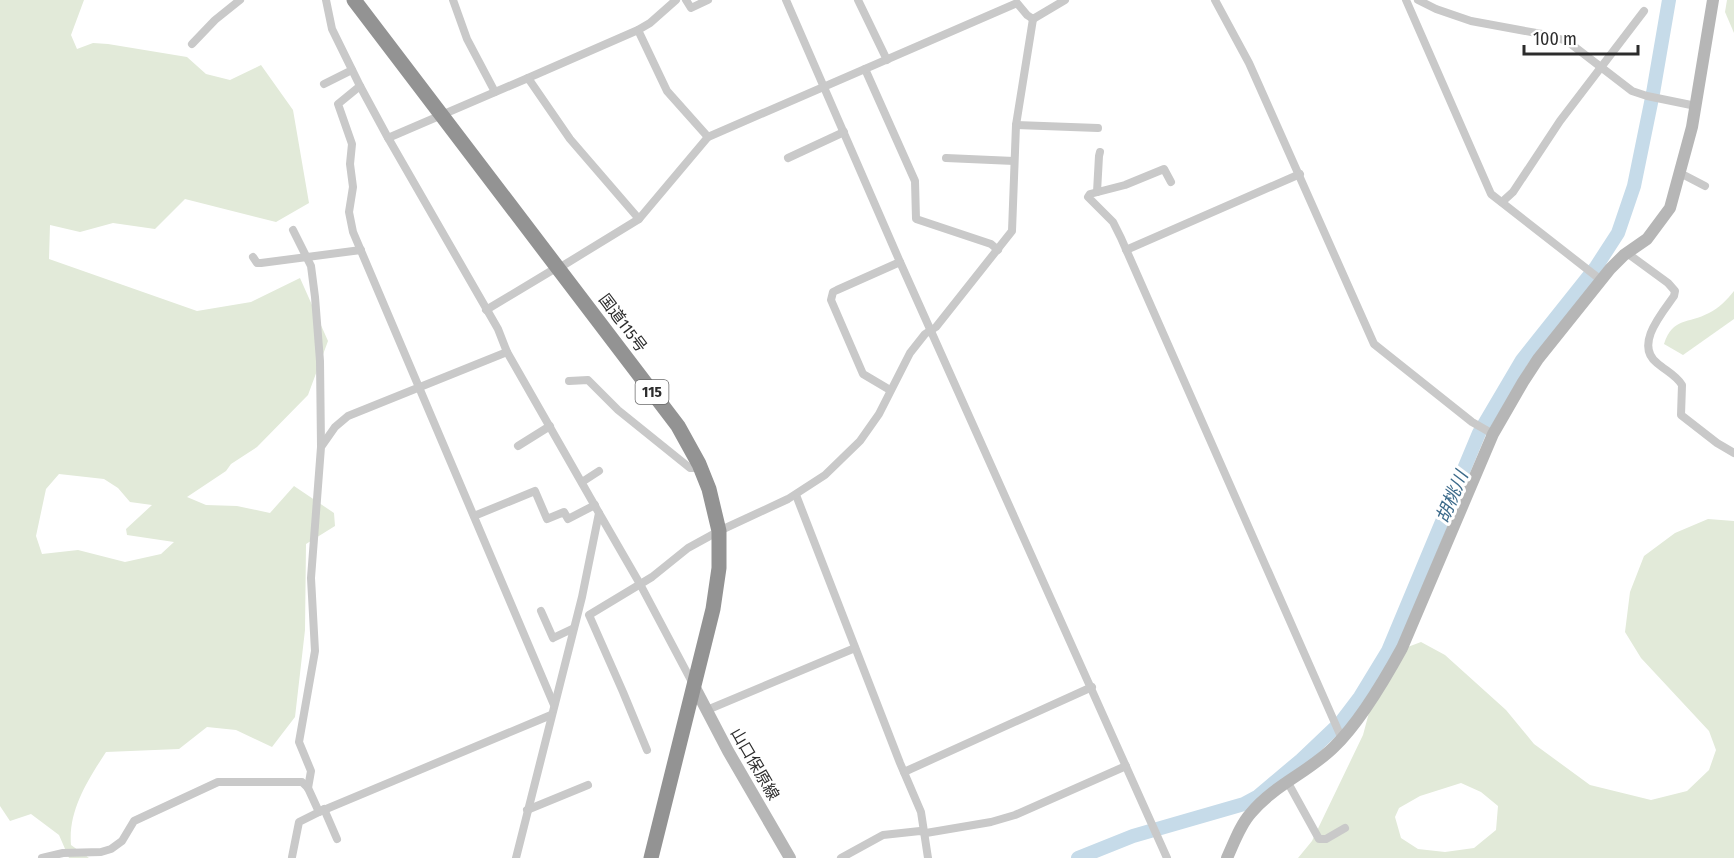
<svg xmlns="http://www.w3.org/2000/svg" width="1734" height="858" font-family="'Fira Sans Condensed','Noto Sans JP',sans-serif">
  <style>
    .green { fill: #e2ead9; fill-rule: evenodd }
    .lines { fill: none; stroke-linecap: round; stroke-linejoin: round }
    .river { stroke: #c6dbe9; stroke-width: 14 }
    .street { stroke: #c9c9c9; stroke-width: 8 }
    .secondary { stroke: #b6b6b6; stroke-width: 12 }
    .highway { stroke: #939393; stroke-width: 15 }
    .labels { text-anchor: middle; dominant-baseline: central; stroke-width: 6; stroke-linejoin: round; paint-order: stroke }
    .shield { fill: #fff; stroke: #6b6b6b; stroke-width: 1.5 }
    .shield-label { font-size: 15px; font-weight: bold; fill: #2c2c2c }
    .street-label { font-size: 16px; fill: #2c2c2c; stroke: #fff }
    .water-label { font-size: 18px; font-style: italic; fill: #3d6b8b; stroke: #fff }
  </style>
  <rect width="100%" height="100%" fill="#fff"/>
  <!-- green -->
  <g class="green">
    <path d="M 0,0 L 84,0 L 71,35 L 77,49 L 93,43 L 108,44 L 187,57 L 206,74 L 230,80 L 261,65 L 293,110 L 309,203 L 276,222 L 185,199 L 155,229 L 113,223 L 80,232 L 50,225 L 49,259 L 197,311 L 251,302 L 300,278 L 328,341 L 308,395 L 257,447 L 231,464 L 226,471 L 187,497 L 206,505 L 237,506 L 270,513 L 294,486 L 334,513 L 335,526 L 306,544 L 305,630 L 295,717 L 272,747 L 236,730 L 207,727 L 179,749 L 106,752 C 88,780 68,810 71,845 L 89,858 L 69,858 L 59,835 L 31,814 L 10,821 L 0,806 ZM 59,474 L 104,479 L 118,488 L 130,502 L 152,505 L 126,529 L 127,535 L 174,542 L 161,554 L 125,562 L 78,550 L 42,554 L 36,536 L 46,489 Z"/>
    <path d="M 1727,0 L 1734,0 L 1734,33 L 1725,12 Z"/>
    <path d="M 1734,291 L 1734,319 L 1683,355 L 1664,344 C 1673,317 1688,324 1709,313 C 1719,308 1727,300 1734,291 Z"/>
    <path d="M 1708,519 L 1734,521 L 1734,858 L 1298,858 L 1312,841 L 1363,735 L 1382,664 L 1405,648 L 1421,642 L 1445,655 L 1506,710 L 1534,744 L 1590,785 L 1651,800 L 1687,791 L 1709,770 L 1716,750 L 1709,731 L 1641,658 L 1625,632 L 1630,592 L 1644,556 L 1675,533 ZM 1461,783 L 1481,792 L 1498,806 L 1496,830 L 1474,848 L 1445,852 L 1418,849 L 1401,838 L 1395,817 L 1399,808 L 1420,796 Z"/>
  </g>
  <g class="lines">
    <!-- river -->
    <path class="river" d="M 1078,858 L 1133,836 L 1244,804 L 1257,797 L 1301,760 L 1341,722 L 1360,697 L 1388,651 L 1479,433 L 1522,360 L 1596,267 L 1618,233 L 1634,186 L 1653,93 L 1669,0"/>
    <!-- street -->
    <g class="street">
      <path d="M 326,0 L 332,29 L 360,86 L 387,136 L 498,329 L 507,352 L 599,513 L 582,597 L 516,858"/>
      <path d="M 453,0 L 467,39 L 495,92"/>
      <path d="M 686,0 L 691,8 L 708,0"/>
      <path d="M 786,0 L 900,262 L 837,290 L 833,292 L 831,300 L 863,374 L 890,390"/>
      <path d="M 858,0 L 887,60"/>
      <path d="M 1215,0 L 1249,63 L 1374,344 L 1472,422 L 1493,434"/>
      <path d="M 1406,0 L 1491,194 L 1601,280"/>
      <path d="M 1418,0 L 1436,9 L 1471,21 L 1542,34 L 1567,41 L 1632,91 L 1647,96 L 1696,106"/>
      <path d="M 638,30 L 667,91 L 708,137"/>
      <path d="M 192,44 L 215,20 L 240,0"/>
      <path d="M 865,69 L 915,181 L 916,219 L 991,244 L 998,250"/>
      <path d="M 528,78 L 638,30 L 650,23 L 676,0"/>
      <path d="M 324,84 L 352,70"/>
      <path d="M 360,86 L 338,104 L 352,144 L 350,164 L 353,187 L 349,212 L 353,232 L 554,705"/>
      <path d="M 1016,125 L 1098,128"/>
      <path d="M 388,138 L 528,78 L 570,139 L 639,219"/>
      <path d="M 788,158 L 844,132"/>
      <path d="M 946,158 L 1014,161"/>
      <path d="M 1680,173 L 1705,186"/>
      <path d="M 1171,182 L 1164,169 L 1125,185 L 1090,194 L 1088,197 L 1113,222 L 1121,238 L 1342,739"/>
      <path d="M 1097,192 L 1099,156 L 1100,152"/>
      <path d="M 1502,202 L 1513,192 L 1560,121 L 1644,11"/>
      <path d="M 293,230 L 311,266 L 315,297 L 320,361 L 321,446"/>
      <path d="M 1126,250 L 1300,174"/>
      <path d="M 1627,253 L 1668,283 L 1675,291 L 1674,296 C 1662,313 1634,345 1657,363 C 1666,371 1676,375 1682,385 L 1681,415 L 1717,443 L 1734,453"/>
      <path d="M 253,257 L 257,263 L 261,263 L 361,250"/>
      <path d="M 900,262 L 1167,858"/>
      <path d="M 486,310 L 551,271 L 559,268 L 639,219 L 708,137 L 1017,3 L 1027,15 L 1033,19 L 1065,0"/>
      <path d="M 569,381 L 588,380 L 618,410 L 690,468 L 701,468"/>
      <path d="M 518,446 L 550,426"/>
      <path d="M 582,482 L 599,471"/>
      <path d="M 796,495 L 900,763 L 921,812 L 928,858"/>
      <path d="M 599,513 L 640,584 L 693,684"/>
      <path d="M 474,516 L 535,491 L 547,519 L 564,512 L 568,519 L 595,505"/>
      <path d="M 541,611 L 553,638 L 572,629"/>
      <path d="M 707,710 L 855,648"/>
      <path d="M 647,750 L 623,692 L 589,615 L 652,577 L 688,548 L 719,531 L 788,499 L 825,475 L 860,441 L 879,414 L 910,353 L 925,334 L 936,327 L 1012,231 L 1016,125 L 1033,19"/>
      <path d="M 904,772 L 1092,687"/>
      <path d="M 1287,781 L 1319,839 L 1326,839 L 1345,828"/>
      <path d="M 308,788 L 311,771 L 299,742 L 315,651 L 311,578 L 321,447 L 335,427 L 348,416 L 507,352"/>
      <path d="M 324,809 L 337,839"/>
      <path d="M 527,810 L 588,785"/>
      <path d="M 292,857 L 299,822 L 319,812"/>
      <path d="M 42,858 L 63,853 L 101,852 L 111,849 L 122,841 L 134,821 L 218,782 L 302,782 L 308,788 L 319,812 L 551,715"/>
      <path d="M 841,858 L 883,835 L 920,831 L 926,833 L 991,822 L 1015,815 L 1126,766"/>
    </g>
    <!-- secondary -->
    <g class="secondary">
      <path d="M 693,684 L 728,751 L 790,858"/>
      <path d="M 1227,858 C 1234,843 1240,825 1251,813 C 1274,785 1309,772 1334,747 C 1360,722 1385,679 1402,648 L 1493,434 L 1523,382 L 1538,359 L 1610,269 L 1624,255 L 1647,239 L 1670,208 L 1692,127 L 1713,0"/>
    </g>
    <!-- highway -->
    <path class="highway" d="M 354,0 L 678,426 L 699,464 L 709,489 L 719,531 L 719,568 L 713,609 L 651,858"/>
  </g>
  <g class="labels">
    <!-- shield labels -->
    <rect class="shield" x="635.5" y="380" width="33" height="24" rx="4.5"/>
    <g class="shield-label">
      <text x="652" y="392">115</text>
    </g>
    <!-- street labels -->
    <g class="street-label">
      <text transform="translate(623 323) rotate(53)">国道115号</text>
      <text transform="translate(755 764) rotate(60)">山口保原線</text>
    </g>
    <!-- water labels -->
    <g class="water-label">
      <text transform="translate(1452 497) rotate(-67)">胡桃川</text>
    </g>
  </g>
  <!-- scale -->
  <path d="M1524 45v9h114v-9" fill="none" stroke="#2c2c2c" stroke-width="3"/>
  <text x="1533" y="45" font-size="18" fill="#2c2c2c" stroke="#ffffff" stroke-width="4.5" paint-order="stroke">100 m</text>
</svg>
